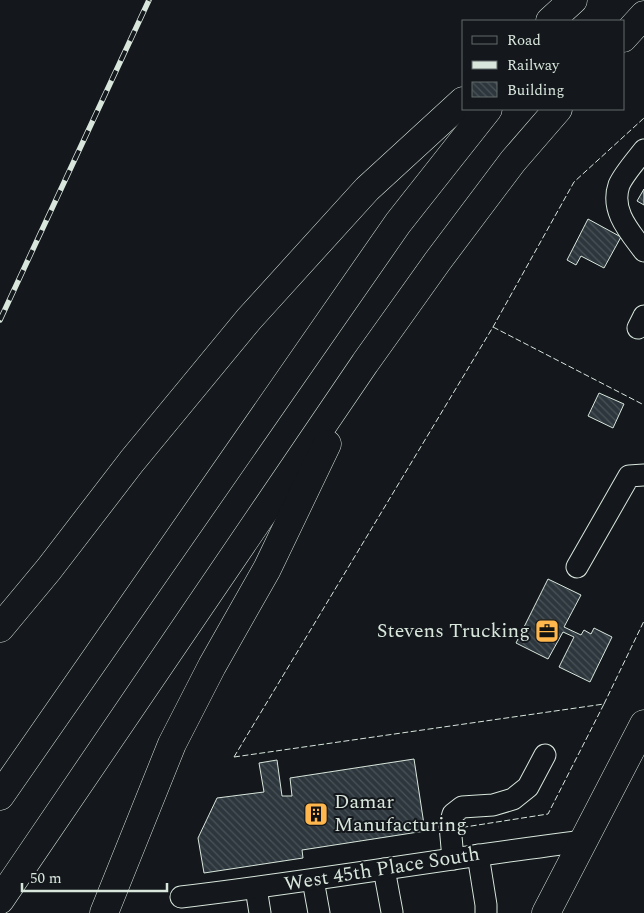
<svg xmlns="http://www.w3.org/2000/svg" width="644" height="913" font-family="Spectral,serif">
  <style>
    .building { fill: url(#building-back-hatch); stroke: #d8e6dc }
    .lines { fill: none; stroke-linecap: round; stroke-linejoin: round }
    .minor-casing { stroke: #d8e6dc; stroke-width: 23 }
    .major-casing { stroke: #d8e6dc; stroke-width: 29 }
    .highway-casing { stroke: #d8e6dc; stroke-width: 29 }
    .minor { stroke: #14181c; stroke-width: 21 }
    .major { stroke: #14181c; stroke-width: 28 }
    .highway { stroke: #14181c; stroke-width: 28 }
    .rail-casing { stroke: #d8e6dc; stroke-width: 5.5 }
    .rail { stroke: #14181c; stroke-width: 4; stroke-dasharray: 11; stroke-linecap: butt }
    .fence { stroke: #d8e6dc; stroke-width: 1; stroke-dasharray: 6 2.5; stroke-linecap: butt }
    .labels { text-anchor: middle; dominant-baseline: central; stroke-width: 4; stroke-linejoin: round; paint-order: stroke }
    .poi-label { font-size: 20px; fill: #d8e6dc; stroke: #14181c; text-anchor: end }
    .street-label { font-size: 20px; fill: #d8e6dc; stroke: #14181c }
  </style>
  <defs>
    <pattern id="building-back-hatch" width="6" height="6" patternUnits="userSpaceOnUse" patternTransform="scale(1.25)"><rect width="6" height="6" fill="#2c363c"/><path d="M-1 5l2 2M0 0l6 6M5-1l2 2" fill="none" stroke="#4a5358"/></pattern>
  </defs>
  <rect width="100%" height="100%" fill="#14181c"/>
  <!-- building -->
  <g class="building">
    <path d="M 644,189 L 644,205 L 637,201 Z"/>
    <path d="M 588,219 L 621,237 L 604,268 L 581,256 L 576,265 L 567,260 Z"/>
    <path d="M 599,393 L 624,404 L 613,428 L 588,416 Z"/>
    <path d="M 548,579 L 581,595 L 564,627 L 581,635 L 584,630 L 591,634 L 594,628 L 612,637 L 590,682 L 559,667 L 574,637 L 563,632 L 548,659 L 516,643 Z"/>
    <path d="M 414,759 L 425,831 L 302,850 L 303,858 L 204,873 L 198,838 L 217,798 L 264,792 L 259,763 L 277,760 L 282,796 L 292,796 L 290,778 Z"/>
  </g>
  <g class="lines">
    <!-- minor casing -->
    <g class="minor-casing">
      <g id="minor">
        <path d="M 644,150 C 637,159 623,175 619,185 C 610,211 630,232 644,251"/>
        <path d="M 638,328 L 644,316"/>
        <path d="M 577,567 L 629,476 L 644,475"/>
        <path d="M 478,855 L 486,905 L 486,913"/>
        <path d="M 453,859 L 450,825 L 453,814 L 462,807 L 493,805 L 513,799 L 528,787 L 545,755"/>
        <path d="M 384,869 L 392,912"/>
        <path d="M 313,880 L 319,913"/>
        <path d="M 256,888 L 260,913"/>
        <path d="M 181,897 C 316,881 449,858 584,841"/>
      </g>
    </g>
    <!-- major casing -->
    <g class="major-casing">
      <path id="major" d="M 546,913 L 644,724"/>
    </g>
    <!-- highway casing -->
    <g class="highway-casing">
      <g id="highway">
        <path d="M 550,21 L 573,0"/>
        <path d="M 623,38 L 644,15"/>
        <path d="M 0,628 L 49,569 L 132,461 L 249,319 L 367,189 L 463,101"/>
        <path d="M 0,796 L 398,223 L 488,109"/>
        <path d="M 0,900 L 365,363 L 437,262 L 513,161 L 558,109"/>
        <path d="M 104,913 L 172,744 L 212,666 L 267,569 L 327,444"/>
      </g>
    </g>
    <!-- minor -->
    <use href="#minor" class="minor"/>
    <!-- major -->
    <use href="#major" class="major"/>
    <!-- highway -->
    <use href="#highway" class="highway"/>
    <!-- rail casing -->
    <g class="rail-casing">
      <path id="rail" d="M 0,320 L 149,0"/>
    </g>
    <!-- rail -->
    <use href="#rail" class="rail"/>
    <!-- fence -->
    <g class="fence">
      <path d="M 493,327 L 644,405"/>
      <path d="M 604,704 L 644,621"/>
      <path d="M 234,757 L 493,327 L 574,182 L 644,118"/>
      <path d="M 234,757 L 604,704 L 548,814 L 465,827"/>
    </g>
  </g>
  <!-- icons -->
  <defs>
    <g id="office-square" transform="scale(1.25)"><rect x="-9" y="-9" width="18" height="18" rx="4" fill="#ffb74d" stroke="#14181c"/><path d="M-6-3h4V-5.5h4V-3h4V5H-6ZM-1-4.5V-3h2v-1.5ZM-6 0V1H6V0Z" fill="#111"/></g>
    <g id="building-square" transform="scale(1.25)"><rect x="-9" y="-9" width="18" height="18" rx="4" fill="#ffb74d" stroke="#14181c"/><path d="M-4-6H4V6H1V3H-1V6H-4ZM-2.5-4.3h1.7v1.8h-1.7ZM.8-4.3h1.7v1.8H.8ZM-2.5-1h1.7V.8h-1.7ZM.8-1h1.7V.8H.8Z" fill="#111"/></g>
  </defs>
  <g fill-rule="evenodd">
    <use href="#office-square" x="547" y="631"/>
    <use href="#building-square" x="316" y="814"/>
  </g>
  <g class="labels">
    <!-- poi labels -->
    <g class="poi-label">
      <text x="530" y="631">Stevens Trucking</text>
      <text x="334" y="802" text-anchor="start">Damar<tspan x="334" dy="23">Manufacturing</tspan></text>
    </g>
    <!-- street labels -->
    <g class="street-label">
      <text transform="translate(382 869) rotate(-9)">West 45th Place South</text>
    </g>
  </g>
  <!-- legend -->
  <rect x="462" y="20" width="162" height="90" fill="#14181c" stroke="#626a69"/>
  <rect x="472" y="36" width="25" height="8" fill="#14181c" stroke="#626a69"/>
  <text x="507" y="45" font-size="15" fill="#d8e6dc">Road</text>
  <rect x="472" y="61" width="25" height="8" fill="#d8e6dc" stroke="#626a69"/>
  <text x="507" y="70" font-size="15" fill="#d8e6dc">Railway</text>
  <rect x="472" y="82" width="25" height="15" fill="url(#building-back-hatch)" stroke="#626a69"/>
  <text x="507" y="95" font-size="15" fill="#d8e6dc">Building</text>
  <!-- scale -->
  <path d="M22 883v8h145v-8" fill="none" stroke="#d8e6dc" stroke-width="2.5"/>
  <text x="30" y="883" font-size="15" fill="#d8e6dc" stroke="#14181c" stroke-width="4" paint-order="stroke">50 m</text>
</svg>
